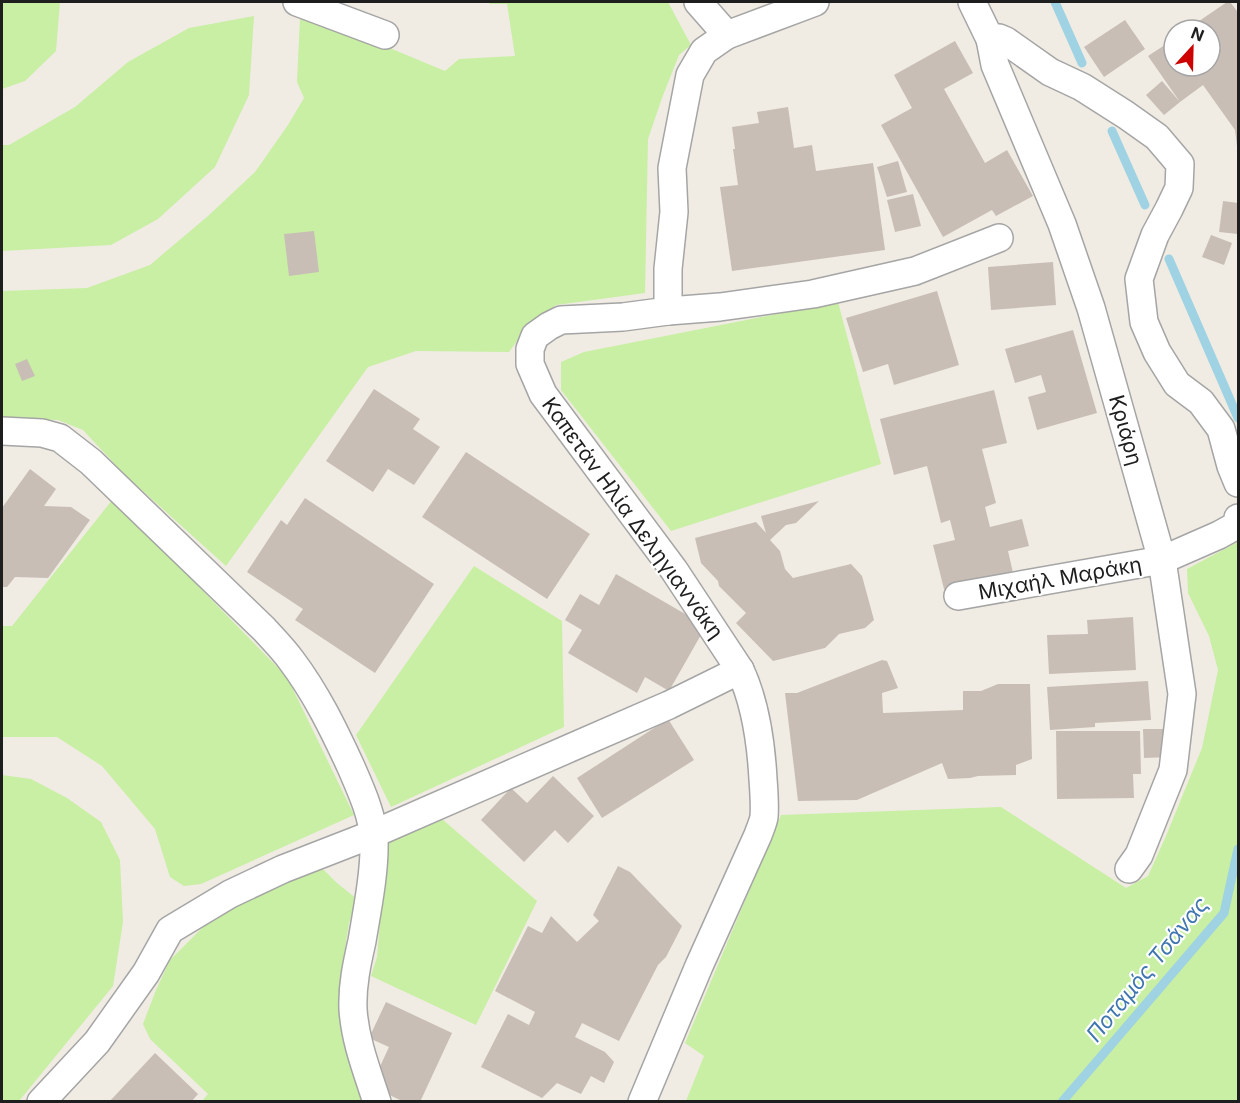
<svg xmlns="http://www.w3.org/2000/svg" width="1240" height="1103" font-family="Inter,sans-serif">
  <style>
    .grass { fill: #c8efa3 }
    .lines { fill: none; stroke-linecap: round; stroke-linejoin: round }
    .stream { stroke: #9fd2e2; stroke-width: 9 }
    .building { fill: #c8beb6 }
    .street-casing { stroke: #a5a5a5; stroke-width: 30 }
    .street { stroke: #fff; stroke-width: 27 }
    .labels { text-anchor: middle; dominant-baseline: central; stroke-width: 4.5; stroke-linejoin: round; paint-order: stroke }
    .street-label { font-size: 21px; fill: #1e1e1e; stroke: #fff }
    .water-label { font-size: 22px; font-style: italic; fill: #3f76af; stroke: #fff }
  </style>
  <rect width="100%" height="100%" fill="#f0ece3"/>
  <!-- grass -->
  <g class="grass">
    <path d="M 2,2 L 60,2 L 56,51 L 25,81 L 2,89 Z"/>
    <path d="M 488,2 L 668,2 L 691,45 L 679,55 L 662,98 L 648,139 L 645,293 L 556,305 L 530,323 L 509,352 L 416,351 L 368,367 L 226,566 L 124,474 L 83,430 L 58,420 L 2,418 L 2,291 L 87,288 L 150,265 L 208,216 L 255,172 L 288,125 L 304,98 L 297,82 L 300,18 L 392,49 L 445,71 L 459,59 L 515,56 L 507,4 L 490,4 Z"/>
    <path d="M 254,16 L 249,95 L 215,167 L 158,219 L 111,245 L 2,251 L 2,145 L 9,145 L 75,107 L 128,62 L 189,28 Z"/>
    <path d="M 838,302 L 881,464 L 671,531 L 561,390 L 561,362 L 584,352 Z"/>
    <path d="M 113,499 L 287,677 L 354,815 L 201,884 L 184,886 L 170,877 L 155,829 L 102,766 L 57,737 L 2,737 L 2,626 L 12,626 Z"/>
    <path d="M 1236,543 L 1238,543 L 1238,1101 L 686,1101 L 704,1056 L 685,1043 L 781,815 L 1001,807 L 1126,888 L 1148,876 L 1166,836 L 1202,748 L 1218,670 L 1209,636 L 1188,593 L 1187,569 Z"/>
    <path d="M 474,566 L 562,621 L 564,727 L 391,807 L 356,735 Z"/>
    <path d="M 2,775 L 31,779 L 67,798 L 101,822 L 120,860 L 123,922 L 113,986 L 19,1101 L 2,1101 Z"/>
    <path d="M 442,819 L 537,901 L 476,1025 L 371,976 L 377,957 L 387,842 Z"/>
    <path d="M 310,865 L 323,869 L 337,883 L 357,899 L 349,923 L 341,974 L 345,1039 L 365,1101 L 202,1101 L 208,1094 L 150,1039 L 143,1024 L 156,990 L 170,960 L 206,924 Z"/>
  </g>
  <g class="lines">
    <!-- stream -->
    <g class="stream">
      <path d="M 1055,2 L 1082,63"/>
      <path d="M 1112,131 L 1145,205"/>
      <path d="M 1169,259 L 1238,418"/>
      <path d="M 1062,1102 L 1224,913 L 1238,849"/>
    </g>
  </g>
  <!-- building -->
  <g class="building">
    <path d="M 1227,2 L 1230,2 L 1237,11 L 1238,19 L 1238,146 L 1237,146 L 1235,130 L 1203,85 L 1180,102 L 1164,115 L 1146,95 L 1162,81 L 1180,102 L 1148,56 L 1174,39 L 1174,66 L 1210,66 L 1210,30 L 1186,30 Z"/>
    <path d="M 1125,20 L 1145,49 L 1104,77 L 1084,47 Z"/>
    <path d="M 955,41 L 973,73 L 944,89 L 985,163 L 1007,150 L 1033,196 L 996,216 L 992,210 L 943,237 L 881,125 L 912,108 L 894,75 Z"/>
    <path d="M 788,107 L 794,148 L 812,145 L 816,171 L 873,163 L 885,250 L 732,271 L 720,187 L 738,185 L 733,149 L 735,149 L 732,127 L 759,123 L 757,112 Z"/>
    <path d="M 898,161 L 907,192 L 887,197 L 877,167 Z"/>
    <path d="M 913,194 L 921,226 L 895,232 L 887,200 Z"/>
    <path d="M 1223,201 L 1238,203 L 1238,234 L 1219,232 Z"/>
    <path d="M 314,231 L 319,272 L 289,276 L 284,234 Z"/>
    <path d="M 1211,235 L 1232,243 L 1224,265 L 1202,257 Z"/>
    <path d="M 1053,262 L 1056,305 L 991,310 L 988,267 Z"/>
    <path d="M 937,291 L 959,365 L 894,385 L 888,364 L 863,372 L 846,318 Z"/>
    <path d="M 1073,330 L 1097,413 L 1037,430 L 1028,397 L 1046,392 L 1041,375 L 1015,383 L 1005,349 Z"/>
    <path d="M 27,359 L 35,376 L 22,381 L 15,364 Z"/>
    <path d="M 374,389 L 420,419 L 413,429 L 440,447 L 414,485 L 388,469 L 373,492 L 326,461 Z"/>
    <path d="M 994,390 L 1007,443 L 982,449 L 996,503 L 985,507 L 990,527 L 1022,519 L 1029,546 L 1008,551 L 1014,577 L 945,593 L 933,545 L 955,540 L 950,520 L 941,523 L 927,466 L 894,475 L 880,419 Z"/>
    <path d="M 466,452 L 590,534 L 547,599 L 422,517 Z"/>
    <path d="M 30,469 L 56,489 L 44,506 L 71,507 L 90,520 L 48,578 L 15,577 L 7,587 L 2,587 L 2,508 Z"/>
    <path d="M 305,498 L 434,584 L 375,673 L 295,620 L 303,609 L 247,572 L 281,520 L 287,525 Z"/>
    <path d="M 819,501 L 796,523 L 786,525 L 770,540 L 780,551 L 785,569 L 793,578 L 851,564 L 862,576 L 874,620 L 865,628 L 839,634 L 825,648 L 773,661 L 736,623 L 746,613 L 719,586 L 718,581 L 701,563 L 695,538 L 756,522 L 766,533 L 761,516 Z"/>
    <path d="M 616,574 L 706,626 L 669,691 L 645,677 L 637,693 L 568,653 L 582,630 L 565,620 L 580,594 L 599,605 Z"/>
    <path d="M 1133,617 L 1136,670 L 1049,674 L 1047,635 L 1088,634 L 1087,620 Z"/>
    <path d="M 882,660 L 887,661 L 898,688 L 882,693 L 883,713 L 963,710 L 963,691 L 981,691 L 998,684 L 1030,684 L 1032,759 L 1016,765 L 1016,775 L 978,776 L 970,778 L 948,779 L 942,763 L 857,800 L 798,801 L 785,693 L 797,693 Z"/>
    <path d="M 1148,681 L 1151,720 L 1095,723 L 1095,727 L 1050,730 L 1047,687 Z"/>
    <path d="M 668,719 L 694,760 L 602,818 L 577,778 Z"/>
    <path d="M 1143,729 L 1169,729 L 1170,757 L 1144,758 Z"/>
    <path d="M 1056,731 L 1140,731 L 1141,774 L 1133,774 L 1134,798 L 1057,799 Z"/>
    <path d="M 553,776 L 594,816 L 568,843 L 555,830 L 524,862 L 481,820 L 511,788 L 527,803 Z"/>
    <path d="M 618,866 L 630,872 L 682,926 L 666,957 L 658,965 L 619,1041 L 582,1023 L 575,1037 L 605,1052 L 614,1062 L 604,1083 L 591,1076 L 581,1094 L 557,1083 L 542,1098 L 481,1067 L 508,1014 L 529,1025 L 535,1012 L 495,991 L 528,926 L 542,933 L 551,916 L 577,942 L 599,921 L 593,915 Z"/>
    <path d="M 386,1002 L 452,1033 L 420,1102 L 404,1102 L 371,1086 L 389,1047 L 369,1038 Z"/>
    <path d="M 155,1053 L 198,1094 L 191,1102 L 109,1102 Z"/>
  </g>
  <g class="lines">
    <!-- street casing -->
    <g class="street-casing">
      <g id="street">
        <path d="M 297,2 L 385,35"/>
        <path d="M 698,2 L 727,35"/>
        <path d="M 972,2 L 990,39 L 995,65 L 1062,224 L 1091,308 L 1162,560 L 1182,694 L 1173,770 L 1139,855 L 1129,869"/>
        <path d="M 990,39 L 999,38 L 1006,41 L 1050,72 L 1082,87 L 1126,115 L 1157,137 L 1180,164 L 1179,188 L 1169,209 L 1155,235 L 1139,279 L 1144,322 L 1157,352 L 1177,384 L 1201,402 L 1221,429 L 1231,466 L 1238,483"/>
        <path d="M 668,311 L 720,307 L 813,294 L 915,271 L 999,238"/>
        <path d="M 2,431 L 42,433 L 60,438 L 91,462 L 264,629 C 273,639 283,649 291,660 C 316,693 334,730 351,767 C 361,790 373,816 374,841 C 375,871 367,911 362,941 C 357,963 352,986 353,1009 C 355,1041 367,1071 377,1102"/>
        <path d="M 958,596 L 1162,560 L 1219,535 L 1237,525 L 1238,518"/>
        <path d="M 41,1102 L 97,1042 L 146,973 L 170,930 L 230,894 L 283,869 L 373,834 L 570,748 L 669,705 L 740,670"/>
        <path d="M 642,1102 L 699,966 L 758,835 C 760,829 763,823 764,817 C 765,805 764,792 763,779 C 761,742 756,704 740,670 L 674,570 L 543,394 L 530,364 L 530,349 L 535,336 L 549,326 L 561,320 L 623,317 L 668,311 L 668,269 L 674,212 L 672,168 L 690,75 L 704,51 L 727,35 L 815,2"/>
      </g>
    </g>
    <!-- street -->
    <use href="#street" class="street"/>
  </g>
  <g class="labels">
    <!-- street labels -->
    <g class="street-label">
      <text transform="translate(1126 430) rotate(74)">Κριάρη</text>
      <text transform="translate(633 518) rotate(54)">Καπετάν Ηλία Δεληγιαννάκη</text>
      <text transform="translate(1060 578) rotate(-10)">Μιχαήλ Μαράκη</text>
    </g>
    <!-- water labels -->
    <g class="water-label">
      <text transform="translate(1147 969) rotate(-51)">Ποταμός Τσάνας</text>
    </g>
  </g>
  <!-- border -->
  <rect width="1240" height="1103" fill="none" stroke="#1e1e1e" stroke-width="6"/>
  <!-- north arrow -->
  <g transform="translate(1192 48) rotate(22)"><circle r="28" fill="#ffffff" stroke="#a5a5a5" stroke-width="1.5"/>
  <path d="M0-4.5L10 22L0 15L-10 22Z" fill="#cc0100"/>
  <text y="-9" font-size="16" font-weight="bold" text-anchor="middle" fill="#1e1e1e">N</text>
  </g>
</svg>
